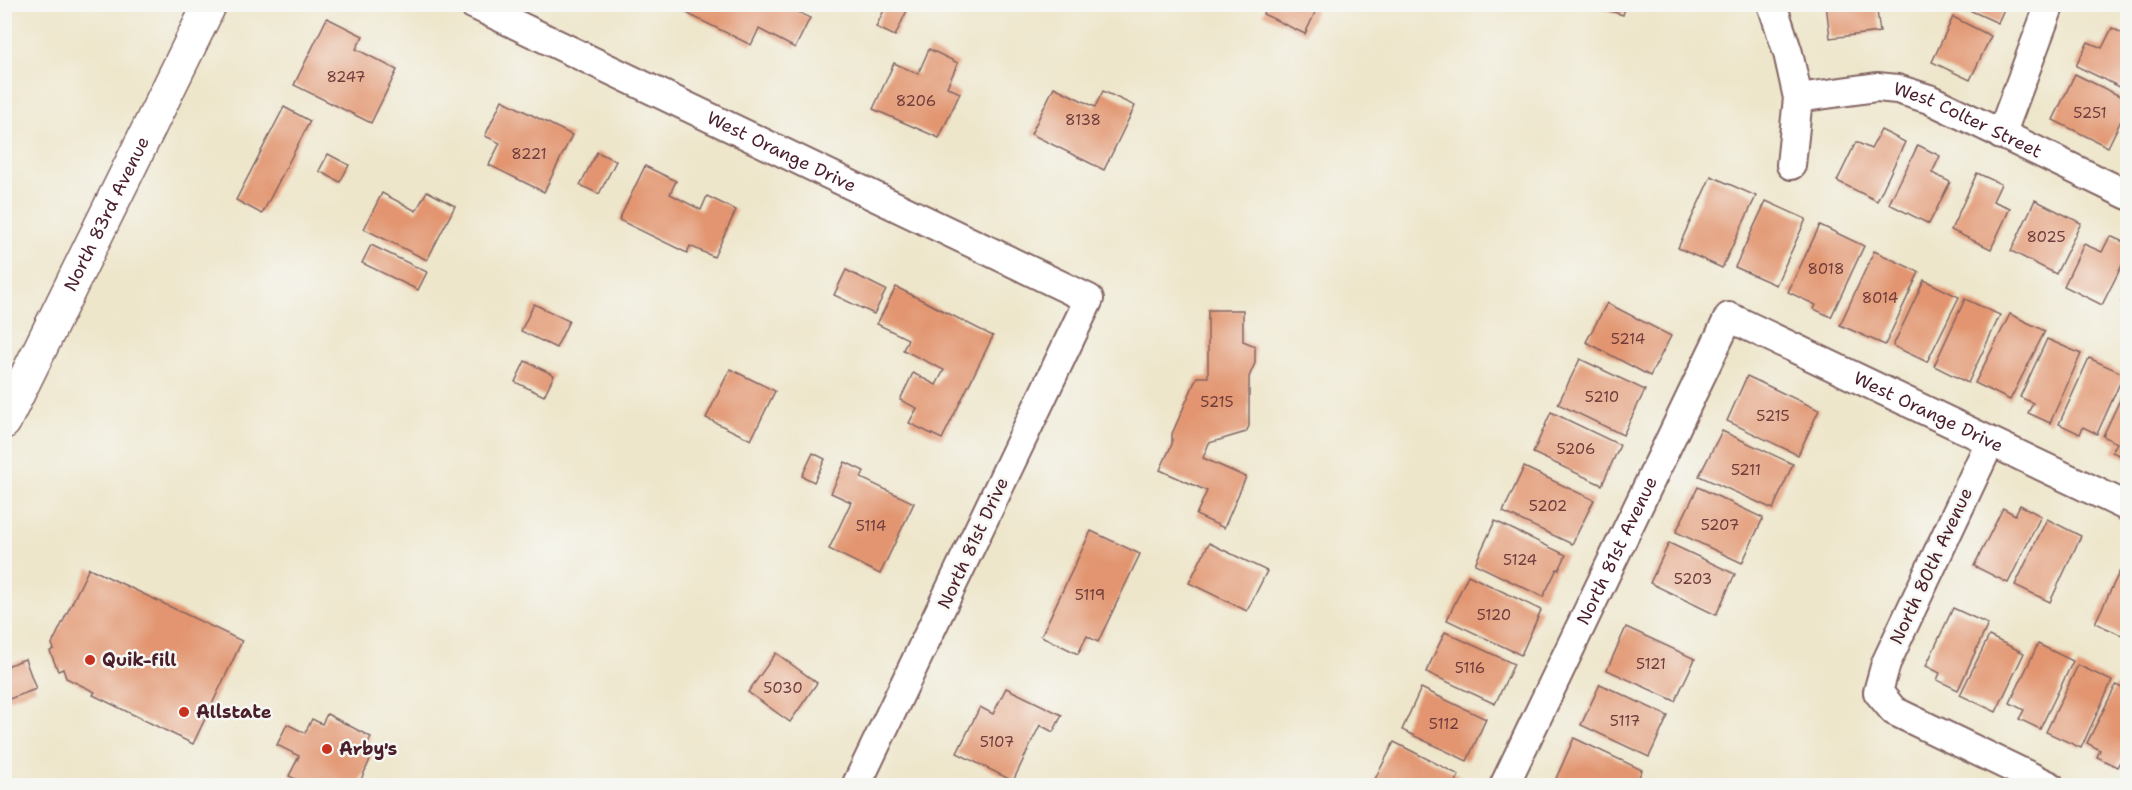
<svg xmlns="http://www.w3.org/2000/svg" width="2132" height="790" font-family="'Shantell Sans',sans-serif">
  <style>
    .building { fill: #e2956f }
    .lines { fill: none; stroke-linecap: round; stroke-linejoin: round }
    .minor-casing { stroke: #836563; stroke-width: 32 }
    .major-casing { stroke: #836563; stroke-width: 36 }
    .minor { stroke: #fff; stroke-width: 28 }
    .major { stroke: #fff; stroke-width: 33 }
    .poi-dot { fill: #c8321e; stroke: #f6f6f2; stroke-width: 2 }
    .labels { text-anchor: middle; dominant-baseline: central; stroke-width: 5; stroke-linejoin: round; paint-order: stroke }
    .number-label { font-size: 15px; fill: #703c3c }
    .street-label { font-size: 18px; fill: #4a1f2b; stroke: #f6f6f2 }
    .poi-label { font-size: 18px; font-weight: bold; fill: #4a1f2b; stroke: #f6f6f2; text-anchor: start }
  </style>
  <rect width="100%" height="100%" fill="#f6f6f2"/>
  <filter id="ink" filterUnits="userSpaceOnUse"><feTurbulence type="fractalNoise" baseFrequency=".0167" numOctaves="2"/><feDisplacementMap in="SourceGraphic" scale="12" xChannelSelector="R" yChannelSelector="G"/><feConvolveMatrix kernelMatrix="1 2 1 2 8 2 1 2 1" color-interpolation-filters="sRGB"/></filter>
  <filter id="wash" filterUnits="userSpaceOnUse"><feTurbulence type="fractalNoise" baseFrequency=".008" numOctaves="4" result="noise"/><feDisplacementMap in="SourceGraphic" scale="24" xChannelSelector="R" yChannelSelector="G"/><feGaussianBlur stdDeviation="1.35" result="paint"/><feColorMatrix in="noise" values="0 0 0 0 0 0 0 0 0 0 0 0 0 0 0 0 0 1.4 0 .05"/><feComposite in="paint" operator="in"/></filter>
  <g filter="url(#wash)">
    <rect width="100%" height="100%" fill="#eee6cb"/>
    <g id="blocks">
      <!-- building -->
      <g class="building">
        <path d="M 690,4 L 783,4 L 810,18 L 795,48 L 759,29 L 751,45 L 686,13 Z"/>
        <path d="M 887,4 L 910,4 L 895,36 L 876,27 Z"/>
        <path d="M 1268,4 L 1319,4 L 1305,34 L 1263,14 Z"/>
        <path d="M 1588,4 L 1626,4 L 1623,15 Z"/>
        <path d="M 1826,4 L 1876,4 L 1880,32 L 1830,38 Z"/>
        <path d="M 1956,4 L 2006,4 L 1998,23 Z"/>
        <path d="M 1953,17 L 1991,36 L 1970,80 L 1932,62 Z"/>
        <path d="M 327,18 L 363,36 L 356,49 L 397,70 L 371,123 L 294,85 Z"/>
        <path d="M 2112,28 L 2128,36 L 2128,81 L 2124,89 L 2076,66 L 2088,42 L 2102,48 Z"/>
        <path d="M 929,49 L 958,63 L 947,87 L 960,93 L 939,138 L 873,109 L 894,63 L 918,74 Z"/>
        <path d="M 2075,74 L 2128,100 L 2128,106 L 2108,147 L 2053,120 Z"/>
        <path d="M 1054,87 L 1095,107 L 1103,91 L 1135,106 L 1104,170 L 1031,134 Z"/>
        <path d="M 502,100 L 572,135 L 544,192 L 489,165 L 500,143 L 485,136 Z"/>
        <path d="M 284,107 L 310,121 L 262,214 L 236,200 Z"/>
        <path d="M 1881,130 L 1905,142 L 1877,201 L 1837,181 L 1856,142 L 1871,149 Z"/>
        <path d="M 1918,145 L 1940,156 L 1932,173 L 1950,182 L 1929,224 L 1889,204 Z"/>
        <path d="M 597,152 L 616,161 L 599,194 L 580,185 Z"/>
        <path d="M 328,154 L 349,165 L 340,182 L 319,171 Z"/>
        <path d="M 645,166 L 676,181 L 670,194 L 701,210 L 707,196 L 736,210 L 714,257 L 690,246 L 687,253 L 619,220 Z"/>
        <path d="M 1977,173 L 2001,184 L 1993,201 L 2010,208 L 1991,249 L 1951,230 Z"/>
        <path d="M 1711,176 L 1756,196 L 1722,268 L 1678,248 Z"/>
        <path d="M 427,191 L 455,206 L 427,260 L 364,229 L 382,193 L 416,211 Z"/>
        <path d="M 2035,200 L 2081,223 L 2056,274 L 2011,251 Z"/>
        <path d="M 1766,201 L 1806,219 L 1776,285 L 1735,267 Z"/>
        <path d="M 1820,225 L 1864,246 L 1831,317 L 1814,309 L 1816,305 L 1788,292 Z"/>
        <path d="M 2110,236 L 2128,244 L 2128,253 L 2102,305 L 2064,286 L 2084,244 L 2102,252 Z"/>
        <path d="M 371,245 L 427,272 L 418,290 L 362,263 Z"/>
        <path d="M 1874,251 L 1919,272 L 1885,345 L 1840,325 Z"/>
        <path d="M 846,270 L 886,290 L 874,314 L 834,295 Z"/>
        <path d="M 1924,280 L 1959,297 L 1927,362 L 1893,346 Z"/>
        <path d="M 896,287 L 993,336 L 942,439 L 909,423 L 917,408 L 900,400 L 913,373 L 936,385 L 944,370 L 903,350 L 908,339 L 877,324 Z"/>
        <path d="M 2128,289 L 2128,306 L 2121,302 Z"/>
        <path d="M 1965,299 L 2000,315 L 1968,383 L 1934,366 Z"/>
        <path d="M 1607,303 L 1671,336 L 1650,376 L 1586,342 Z"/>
        <path d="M 534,304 L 569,321 L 556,348 L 521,331 Z"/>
        <path d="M 1208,310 L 1243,310 L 1243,341 L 1255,346 L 1255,363 L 1249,377 L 1249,426 L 1246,432 L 1209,443 L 1203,458 L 1246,477 L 1224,528 L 1196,515 L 1207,491 L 1160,470 L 1172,444 L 1172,434 L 1197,377 L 1208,377 Z"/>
        <path d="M 2010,314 L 2045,331 L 2010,400 L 1975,383 Z"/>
        <path d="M 2047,339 L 2081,354 L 2050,423 L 2028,413 L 2033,403 L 2020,397 Z"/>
        <path d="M 2089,358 L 2124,374 L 2097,434 L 2083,427 L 2080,434 L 2059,424 Z"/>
        <path d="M 1580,359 L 1645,390 L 1623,435 L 1558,404 Z"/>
        <path d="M 525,361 L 554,375 L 544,396 L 515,382 Z"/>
        <path d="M 730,369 L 775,391 L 751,440 L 706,418 Z"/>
        <path d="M 1747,376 L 1819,410 L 1798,455 L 1727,421 Z"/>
        <path d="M 2128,383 L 2128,459 L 2112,452 L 2117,443 L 2103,436 Z"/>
        <path d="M 1551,412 L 1620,445 L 1602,485 L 1533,453 Z"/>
        <path d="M 1722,431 L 1793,464 L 1773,509 L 1699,476 Z"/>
        <path d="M 813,453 L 825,459 L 814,482 L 802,476 Z"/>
        <path d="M 845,462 L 864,471 L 861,478 L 914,503 L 880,574 L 829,549 L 851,502 L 831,493 Z"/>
        <path d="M 1524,467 L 1594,500 L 1572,544 L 1503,512 Z"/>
        <path d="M 1698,487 L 1763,518 L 1742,563 L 1676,532 Z"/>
        <path d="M 2020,505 L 2041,516 L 2008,583 L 1974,566 L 2003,508 L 2015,515 Z"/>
        <path d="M 2047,519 L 2081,536 L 2050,602 L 2015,585 Z"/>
        <path d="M 1495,521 L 1566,555 L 1559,570 L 1557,569 L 1543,597 L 1475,564 Z"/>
        <path d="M 1091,531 L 1140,554 L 1098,642 L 1087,636 L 1078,654 L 1041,636 Z"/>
        <path d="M 1209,543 L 1267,571 L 1247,611 L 1189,583 Z"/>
        <path d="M 1669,543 L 1735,574 L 1716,615 L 1650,583 Z"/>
        <path d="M 2128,554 L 2128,638 L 2095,623 Z"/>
        <path d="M 89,568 L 242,641 L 193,744 L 93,695 L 95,692 L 66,678 L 63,669 L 58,671 L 50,651 L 54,649 L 52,644 Z"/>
        <path d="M 1468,575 L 1541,610 L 1521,655 L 1447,620 Z"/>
        <path d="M 1953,608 L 1988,624 L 1958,690 L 1937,680 L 1940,673 L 1926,666 Z"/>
        <path d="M 1626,627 L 1695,659 L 1675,701 L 1607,670 Z"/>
        <path d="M 1445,632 L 1514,664 L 1495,704 L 1426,672 Z"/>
        <path d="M 1989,636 L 2024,653 L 1996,712 L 1960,695 Z"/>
        <path d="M 2038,644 L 2073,661 L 2040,729 L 2019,719 L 2024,710 L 2010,703 Z"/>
        <path d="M 776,653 L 817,683 L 790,722 L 748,692 Z"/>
        <path d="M 25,659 L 36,689 L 4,701 L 4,667 Z"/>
        <path d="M 2078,665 L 2112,681 L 2081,748 L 2046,732 Z"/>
        <path d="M 1600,684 L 1668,716 L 1649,757 L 1581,725 Z"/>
        <path d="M 2116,685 L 2128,691 L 2128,747 L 2117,767 L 2097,757 L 2100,750 L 2087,743 Z"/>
        <path d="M 1006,688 L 1062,715 L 1053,732 L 1040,725 L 1013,781 L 957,753 L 980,707 L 993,714 Z"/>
        <path d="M 1421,688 L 1486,719 L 1467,761 L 1402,730 Z"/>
        <path d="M 327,714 L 371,737 L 366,748 L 374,751 L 358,786 L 309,786 L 289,776 L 299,756 L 277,745 L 287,724 L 305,733 L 312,719 L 322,724 Z"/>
        <path d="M 1574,738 L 1642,770 L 1635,786 L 1558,786 L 1554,783 Z"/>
        <path d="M 1394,742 L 1459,775 L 1454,786 L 1372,785 Z"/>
      </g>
    </g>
  </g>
  <g filter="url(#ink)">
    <use href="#blocks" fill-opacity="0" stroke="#836563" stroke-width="1.5"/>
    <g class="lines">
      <!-- minor casing -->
      <g class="minor-casing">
        <g id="minor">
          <path id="s1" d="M 473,4 L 1089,299 L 856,786"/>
          <path d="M 1772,4 L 1788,53 L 1798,98 L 1791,165"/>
          <path id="s2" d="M 1798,98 L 1877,87 L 1897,89 L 1929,99 L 2128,195"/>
          <path d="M 2001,135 L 2050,4"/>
          <path d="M 1990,442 L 1886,663 L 1878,692 L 1894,711 L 2050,786"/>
          <path id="s3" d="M 1504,786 L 1729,317 L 2128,507"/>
        </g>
      </g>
      <!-- major casing -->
      <g class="major-casing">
        <g id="major">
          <path id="s4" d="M 4,422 L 210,4"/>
        </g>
      </g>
      <!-- minor -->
      <use href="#minor" class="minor"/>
      <!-- major -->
      <use href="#major" class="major"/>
    </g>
  </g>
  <!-- markers -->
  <g class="poi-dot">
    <circle cx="90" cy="660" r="6"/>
    <circle cx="184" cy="712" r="6"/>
    <circle cx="327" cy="749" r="6"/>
  </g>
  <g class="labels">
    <!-- number labels -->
    <g class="number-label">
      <text x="346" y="77">8247</text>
      <text x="916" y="101">8206</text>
      <text x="2090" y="113">5251</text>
      <text x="1083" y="120">8138</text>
      <text x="529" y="154">8221</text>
      <text x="2046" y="237">8025</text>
      <text x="1826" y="269">8018</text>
      <text x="1880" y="298">8014</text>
      <text x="1628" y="339">5214</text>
      <text x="1602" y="397">5210</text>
      <text x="1217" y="402">5215</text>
      <text x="1773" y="416">5215</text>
      <text x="1576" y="449">5206</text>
      <text x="1746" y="470">5211</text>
      <text x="1548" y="506">5202</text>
      <text x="1720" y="525">5207</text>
      <text x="871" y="526">5114</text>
      <text x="1520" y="560">5124</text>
      <text x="1693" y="579">5203</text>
      <text x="1090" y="595">5119</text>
      <text x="1494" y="615">5120</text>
      <text x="1651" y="664">5121</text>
      <text x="1470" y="668">5116</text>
      <text x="783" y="688">5030</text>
      <text x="1625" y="721">5117</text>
      <text x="1444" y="724">5112</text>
      <text x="997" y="742">5107</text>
    </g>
    <!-- street labels -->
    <g class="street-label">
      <text stroke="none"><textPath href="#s2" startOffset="177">West Colter Street</textPath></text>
      <text stroke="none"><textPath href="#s1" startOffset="342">West Orange Drive</textPath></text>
      <text stroke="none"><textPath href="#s4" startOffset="232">North 83rd Avenue</textPath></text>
      <text stroke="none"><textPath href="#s3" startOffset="741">West Orange Drive</textPath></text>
      <text transform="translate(973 543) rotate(-65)">North 81st Drive</text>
      <text stroke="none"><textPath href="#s3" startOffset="261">North 81st Avenue</textPath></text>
      <text transform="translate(1931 566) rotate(-65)">North 80th Avenue</text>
    </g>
    <!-- poi labels -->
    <g class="poi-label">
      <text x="102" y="660">Quik-fill</text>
      <text x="196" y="712">Allstate</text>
      <text x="339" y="749">Arby's</text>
    </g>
  </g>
  <!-- margin -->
  <rect width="2132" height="790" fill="none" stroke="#f6f6f2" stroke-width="24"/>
</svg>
